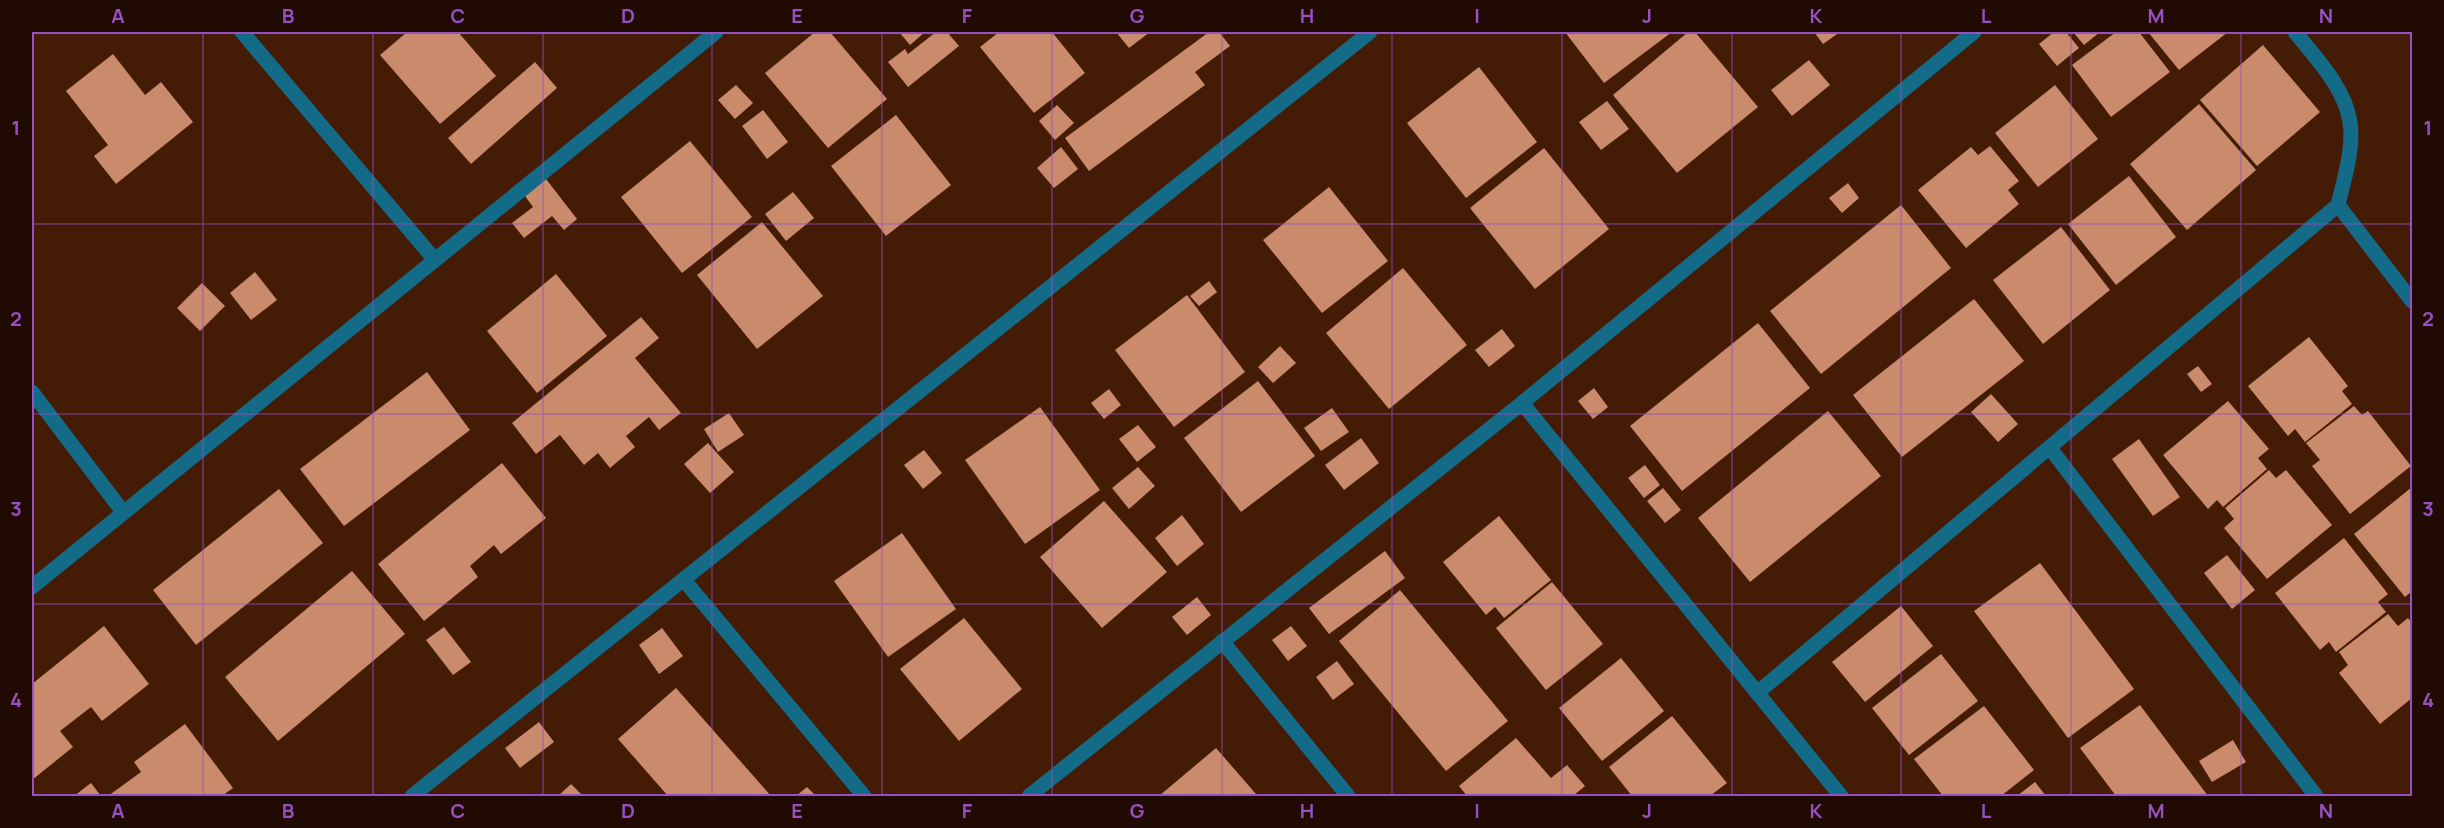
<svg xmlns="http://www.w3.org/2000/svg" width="2444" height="828" font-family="Manrope,sans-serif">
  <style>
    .building { fill: #ca8a6c }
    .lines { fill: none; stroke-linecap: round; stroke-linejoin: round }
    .minor { stroke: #136b87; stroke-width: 15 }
    .grid { fill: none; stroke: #9550c3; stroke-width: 1.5; stroke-opacity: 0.55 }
    .neatline { fill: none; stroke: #9550c3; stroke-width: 2 }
    .grid-label { font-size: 20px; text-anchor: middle; font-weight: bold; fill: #9550c3 }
  </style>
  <rect width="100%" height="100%" fill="#441b04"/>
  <!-- building -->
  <g class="building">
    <path d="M 407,32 L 458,32 L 496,76 L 440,124 L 380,55 Z"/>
    <path d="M 815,32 L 830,32 L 887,99 L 828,148 L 765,73 Z"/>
    <path d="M 899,32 L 925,32 L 910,45 Z"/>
    <path d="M 936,32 L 947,32 L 959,46 L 908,87 L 888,62 L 905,49 L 908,54 Z"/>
    <path d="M 999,32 L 1052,32 L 1085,73 L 1034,113 L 980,47 Z"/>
    <path d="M 1116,32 L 1150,32 L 1129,48 Z"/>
    <path d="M 1209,32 L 1219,32 L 1230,46 L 1195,72 L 1205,85 L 1089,171 L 1065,138 Z"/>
    <path d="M 1565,32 L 1672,32 L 1604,83 Z"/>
    <path d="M 1688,32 L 1695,32 L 1758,107 L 1677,173 L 1613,95 Z"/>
    <path d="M 1814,32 L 1840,32 L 1823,44 Z"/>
    <path d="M 2054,32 L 2066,32 L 2079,48 L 2057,66 L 2039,44 Z"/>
    <path d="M 2073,32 L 2100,32 L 2084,45 Z"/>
    <path d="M 2116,32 L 2139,32 L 2170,72 L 2111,117 L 2072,65 Z"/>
    <path d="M 2148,32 L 2228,32 L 2179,70 Z"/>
    <path d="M 2263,45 L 2320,112 L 2257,166 L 2200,100 Z"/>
    <path d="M 113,54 L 145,95 L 161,82 L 193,122 L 116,184 L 94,156 L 108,145 L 66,91 Z"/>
    <path d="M 1809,60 L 1830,85 L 1792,116 L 1771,90 Z"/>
    <path d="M 535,62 L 557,88 L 471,164 L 448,138 Z"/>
    <path d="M 1479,67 L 1537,142 L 1466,198 L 1407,123 Z"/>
    <path d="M 736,85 L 753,103 L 735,119 L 718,100 Z"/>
    <path d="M 2055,85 L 2098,139 L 2038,187 L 1995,133 Z"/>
    <path d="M 1607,101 L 1629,129 L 1601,150 L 1579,122 Z"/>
    <path d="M 2199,104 L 2256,170 L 2187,230 L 2130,164 Z"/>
    <path d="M 1057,105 L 1074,123 L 1055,140 L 1039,121 Z"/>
    <path d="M 763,110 L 788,142 L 767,159 L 742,126 Z"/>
    <path d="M 896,115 L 951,185 L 886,236 L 831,166 Z"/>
    <path d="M 690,141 L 752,217 L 682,273 L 621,197 Z"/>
    <path d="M 1990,146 L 2019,181 L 2008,190 L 2019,204 L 1966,248 L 1918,190 L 1971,147 L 1978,155 Z"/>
    <path d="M 1061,147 L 1078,169 L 1054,188 L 1037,168 Z"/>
    <path d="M 1544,148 L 1609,229 L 1535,289 L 1470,208 Z"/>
    <path d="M 2129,176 L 2176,237 L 2116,285 L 2068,224 Z"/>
    <path d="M 546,179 L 577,219 L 564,230 L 552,216 L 524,238 L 512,223 L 533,207 L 525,196 Z"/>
    <path d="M 1848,183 L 1859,198 L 1842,213 L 1829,198 Z"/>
    <path d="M 1329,187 L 1388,261 L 1322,313 L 1263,240 Z"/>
    <path d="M 793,192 L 814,218 L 786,241 L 765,214 Z"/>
    <path d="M 1901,205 L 1951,268 L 1821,374 L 1770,311 Z"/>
    <path d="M 762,222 L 823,296 L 757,349 L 697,275 Z"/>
    <path d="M 2061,227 L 2110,290 L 2043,344 L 1993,280 Z"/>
    <path d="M 1403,268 L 1467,345 L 1389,409 L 1326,333 Z"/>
    <path d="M 255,272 L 277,300 L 251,320 L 230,293 Z"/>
    <path d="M 556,274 L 607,336 L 537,393 L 487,331 Z"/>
    <path d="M 1209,281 L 1217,292 L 1199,306 L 1190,296 Z"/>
    <path d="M 202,283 L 225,306 L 200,331 L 177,308 Z"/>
    <path d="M 1187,295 L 1245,372 L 1174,427 L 1115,350 Z"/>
    <path d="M 1974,299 L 2024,361 L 1902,457 L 1853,395 Z"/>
    <path d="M 641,317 L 659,338 L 635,358 L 681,413 L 659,430 L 649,417 L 626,436 L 635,447 L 610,468 L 598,453 L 584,465 L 560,435 L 536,454 L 512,423 Z"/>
    <path d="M 1758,323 L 1810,388 L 1682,491 L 1630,426 Z"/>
    <path d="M 1502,329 L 1515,346 L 1489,367 L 1475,350 Z"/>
    <path d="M 2309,337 L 2348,386 L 2342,391 L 2352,404 L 2305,442 L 2295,429 L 2288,436 L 2248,386 Z"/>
    <path d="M 1280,346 L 1296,363 L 1273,383 L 1258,367 Z"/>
    <path d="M 2198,366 L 2212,384 L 2201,392 L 2187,374 Z"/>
    <path d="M 427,372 L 470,430 L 344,526 L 300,469 Z"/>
    <path d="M 1258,381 L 1315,456 L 1241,512 L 1184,438 Z"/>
    <path d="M 1594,388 L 1608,407 L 1593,419 L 1578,401 Z"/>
    <path d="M 1109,389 L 1121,405 L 1104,419 L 1091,403 Z"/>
    <path d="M 1991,394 L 2018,424 L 1998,442 L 1971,412 Z"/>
    <path d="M 2228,401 L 2269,449 L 2258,458 L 2267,469 L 2223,507 L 2217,500 L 2208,509 L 2163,455 Z"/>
    <path d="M 2354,406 L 2362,415 L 2368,411 L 2411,466 L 2350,514 L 2312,466 L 2320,460 L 2306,443 Z"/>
    <path d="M 1040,407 L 1100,490 L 1025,544 L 965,460 Z"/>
    <path d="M 1332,408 L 1349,432 L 1321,451 L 1304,428 Z"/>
    <path d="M 1828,411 L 1881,476 L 1750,582 L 1698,518 Z"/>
    <path d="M 729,413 L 744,435 L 718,452 L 704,429 Z"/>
    <path d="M 1138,425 L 1156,447 L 1137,462 L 1119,439 Z"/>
    <path d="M 1361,438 L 1379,463 L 1344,490 L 1325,465 Z"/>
    <path d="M 2139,439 L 2180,497 L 2153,516 L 2112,459 Z"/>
    <path d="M 708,443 L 734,472 L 710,493 L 684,464 Z"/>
    <path d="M 924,450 L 942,473 L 923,489 L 904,465 Z"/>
    <path d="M 502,463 L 546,518 L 501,554 L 494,545 L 470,566 L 478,577 L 424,621 L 378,564 Z"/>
    <path d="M 1645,465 L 1660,485 L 1644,498 L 1628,478 Z"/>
    <path d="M 1138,467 L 1155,486 L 1129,509 L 1112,488 Z"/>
    <path d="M 2269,470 L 2276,478 L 2286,470 L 2332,525 L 2267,579 L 2224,528 L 2234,519 L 2225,508 Z"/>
    <path d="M 2412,487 L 2412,591 L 2405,597 L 2354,534 Z"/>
    <path d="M 1663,488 L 1681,510 L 1665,523 L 1647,501 Z"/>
    <path d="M 279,489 L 323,543 L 196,645 L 153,590 Z"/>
    <path d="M 1104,501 L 1167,572 L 1102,628 L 1040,557 Z"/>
    <path d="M 1182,515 L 1204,544 L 1177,566 L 1155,538 Z"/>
    <path d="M 1499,516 L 1551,580 L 1504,618 L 1495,607 L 1486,615 L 1443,562 Z"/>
    <path d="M 902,533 L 956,609 L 888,657 L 834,581 Z"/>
    <path d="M 2344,538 L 2388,594 L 2378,602 L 2386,612 L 2336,652 L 2329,642 L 2320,650 L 2275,593 Z"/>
    <path d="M 1385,551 L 1405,578 L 1329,634 L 1309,608 Z"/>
    <path d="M 2227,555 L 2255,590 L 2232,609 L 2204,573 Z"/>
    <path d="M 2040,563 L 2134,689 L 2068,738 L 1974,611 Z"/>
    <path d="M 352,571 L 405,634 L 278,741 L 225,677 Z"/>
    <path d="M 1552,582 L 1603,644 L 1546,690 L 1496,628 Z"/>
    <path d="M 1400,590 L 1508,721 L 1446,771 L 1339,641 Z"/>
    <path d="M 1197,597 L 1211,615 L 1187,635 L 1172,617 Z"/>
    <path d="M 1901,606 L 1933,646 L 1865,702 L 1832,662 Z"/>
    <path d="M 2388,614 L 2398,626 L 2408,618 L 2412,623 L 2412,698 L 2380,724 L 2339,673 L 2348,665 L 2339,652 Z"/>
    <path d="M 964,618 L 1022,689 L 959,741 L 900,669 Z"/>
    <path d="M 104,626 L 149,684 L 102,721 L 91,707 L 60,731 L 73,747 L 32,780 L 32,684 Z"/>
    <path d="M 1291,626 L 1307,646 L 1288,661 L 1272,640 Z"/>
    <path d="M 444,627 L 471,662 L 453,675 L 426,640 Z"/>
    <path d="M 662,628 L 683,656 L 659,674 L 639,645 Z"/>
    <path d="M 1941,654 L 1978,701 L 1909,755 L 1872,708 Z"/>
    <path d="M 1621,658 L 1664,711 L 1602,761 L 1559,708 Z"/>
    <path d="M 1337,661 L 1354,684 L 1333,700 L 1316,677 Z"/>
    <path d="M 676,688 L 771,796 L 668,796 L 618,739 Z"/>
    <path d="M 2140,705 L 2208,796 L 2116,796 L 2080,748 Z"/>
    <path d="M 1984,706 L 2034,770 L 2001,796 L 1943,796 L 1914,759 Z"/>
    <path d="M 1672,716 L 1727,783 L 1710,796 L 1632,796 L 1609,767 Z"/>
    <path d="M 539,722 L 554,742 L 520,768 L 505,748 Z"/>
    <path d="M 185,724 L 233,788 L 222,796 L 108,796 L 141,772 L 134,762 Z"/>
    <path d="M 1516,738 L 1551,778 L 1567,765 L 1585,786 L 1573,796 L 1467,796 L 1459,786 Z"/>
    <path d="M 2233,740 L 2246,762 L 2212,782 L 2199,761 Z"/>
    <path d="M 1216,748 L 1256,794 L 1253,796 L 1159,796 Z"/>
    <path d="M 2035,782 L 2046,796 L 2017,796 Z"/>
    <path d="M 91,783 L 101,796 L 74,796 Z"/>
    <path d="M 571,784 L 583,796 L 558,796 Z"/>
    <path d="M 807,787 L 816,796 L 796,796 Z"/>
  </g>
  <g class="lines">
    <!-- minor -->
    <g class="minor">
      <path d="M 242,32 L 435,260"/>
      <path d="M 2338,205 L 2412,301"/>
      <path d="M 32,392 L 123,512"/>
      <path d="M 1522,403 L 1841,796"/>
      <path d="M 2050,448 L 2316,796"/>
      <path d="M 684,580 L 864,796"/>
      <path d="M 32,587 L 716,32"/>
      <path d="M 1222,641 L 1348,796"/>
      <path d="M 1757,693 L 2338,205 C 2344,179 2354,149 2350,122 C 2345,88 2316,58 2295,32"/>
      <path d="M 412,796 L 1370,32"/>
      <path d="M 1029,796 L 1522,403 L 1974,32"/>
    </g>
  </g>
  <!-- grid -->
  <path class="grid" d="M 203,32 L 203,796M 373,32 L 373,796M 543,32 L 543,796M 712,32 L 712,796M 882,32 L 882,796M 1052,32 L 1052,796M 1222,32 L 1222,796M 1392,32 L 1392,796M 1562,32 L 1562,796M 1732,32 L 1732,796M 1901,32 L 1901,796M 2071,32 L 2071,796M 2241,32 L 2241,796M 32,224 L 2412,224M 32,414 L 2412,414M 32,604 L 2412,604"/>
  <!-- border -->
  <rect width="2444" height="828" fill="none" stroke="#210a01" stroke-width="66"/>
  <rect x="33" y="33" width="2378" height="762" class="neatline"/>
  <g class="grid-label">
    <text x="118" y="23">A</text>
    <text x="288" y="23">B</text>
    <text x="458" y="23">C</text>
    <text x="628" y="23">D</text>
    <text x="797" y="23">E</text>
    <text x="967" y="23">F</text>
    <text x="1137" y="23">G</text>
    <text x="1307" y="23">H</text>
    <text x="1477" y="23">I</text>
    <text x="1647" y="23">J</text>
    <text x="1816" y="23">K</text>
    <text x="1986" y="23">L</text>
    <text x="2156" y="23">M</text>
    <text x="2326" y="23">N</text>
    <text x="16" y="135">1</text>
    <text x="2428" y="135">1</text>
    <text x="16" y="326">2</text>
    <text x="2428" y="326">2</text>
    <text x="16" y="516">3</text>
    <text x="2428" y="516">3</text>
    <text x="16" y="707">4</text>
    <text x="2428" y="707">4</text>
    <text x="118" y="818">A</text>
    <text x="288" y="818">B</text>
    <text x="458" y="818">C</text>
    <text x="628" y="818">D</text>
    <text x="797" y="818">E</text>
    <text x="967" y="818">F</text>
    <text x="1137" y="818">G</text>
    <text x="1307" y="818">H</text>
    <text x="1477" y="818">I</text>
    <text x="1647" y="818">J</text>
    <text x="1816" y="818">K</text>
    <text x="1986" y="818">L</text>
    <text x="2156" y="818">M</text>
    <text x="2326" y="818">N</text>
  </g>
</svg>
